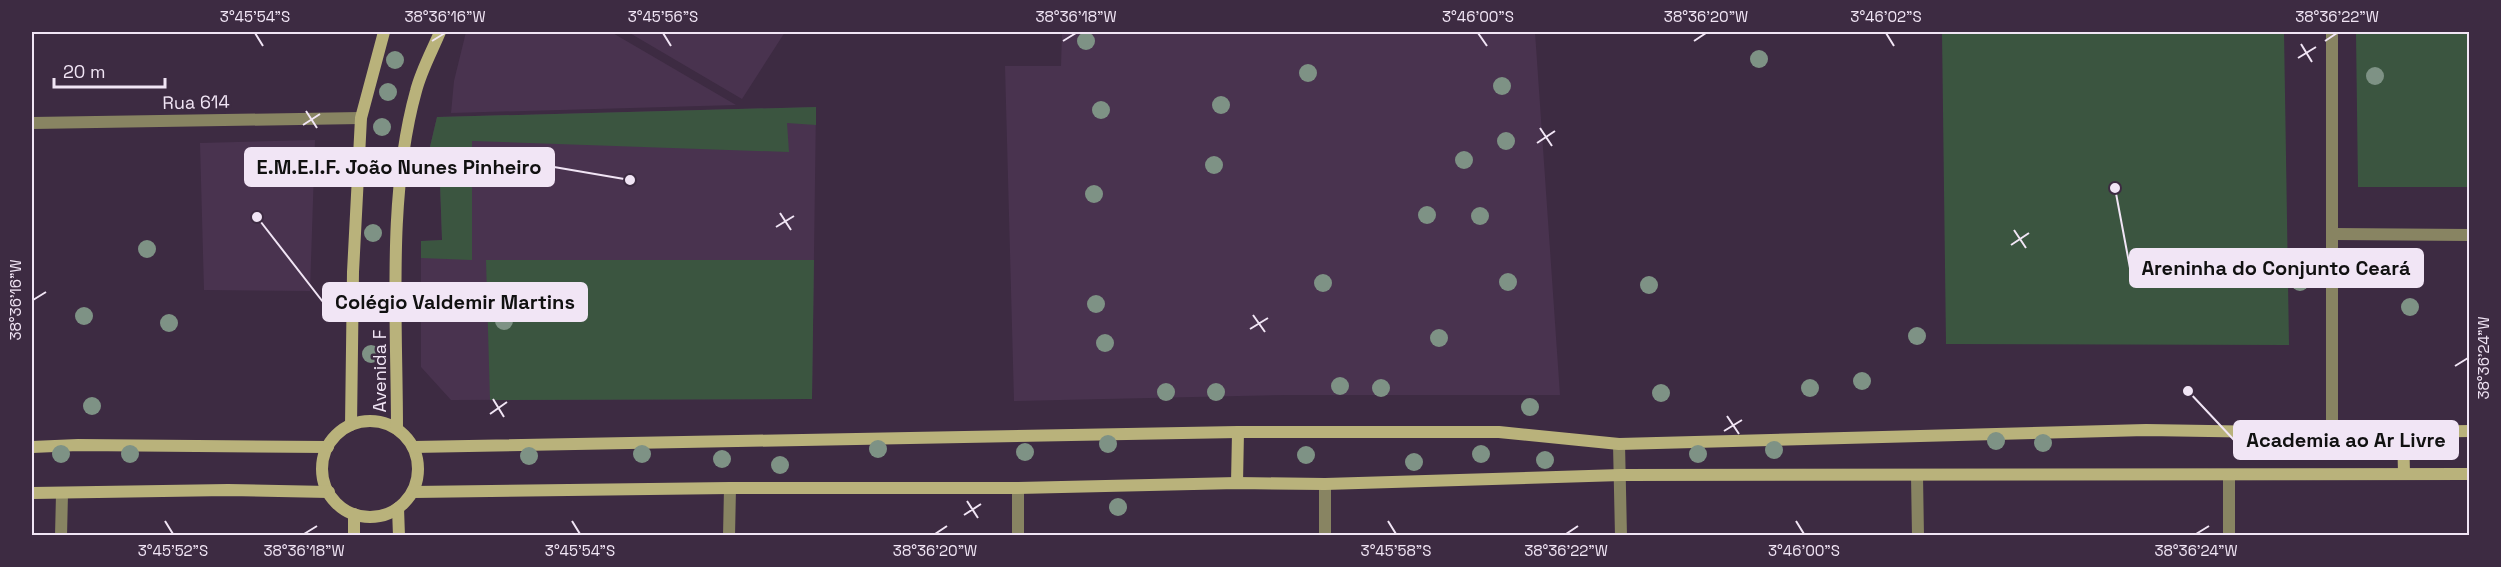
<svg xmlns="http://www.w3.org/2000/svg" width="2501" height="567" font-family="'Space Grotesk',sans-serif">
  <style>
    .built { fill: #49334f }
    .grass { fill: #3b5540 }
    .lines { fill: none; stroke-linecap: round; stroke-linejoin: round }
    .street { stroke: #888462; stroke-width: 12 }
    .secondary { stroke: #b9b27b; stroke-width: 12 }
    .tree { fill: #7e9285 }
    .ticks { fill: none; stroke: #f1e5f5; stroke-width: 2 }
    .labels { text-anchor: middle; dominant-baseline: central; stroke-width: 5; stroke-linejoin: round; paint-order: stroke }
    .street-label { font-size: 18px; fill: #f1e5f5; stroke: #3d2b42 }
    .leader { fill: none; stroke: #f1e5f5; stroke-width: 2 }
    .callout-dot { fill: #f1e5f5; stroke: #3d2b42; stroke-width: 2 }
    .callout { fill: #f1e5f5; stroke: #f1e5f5; stroke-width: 2 }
    .callout-label { font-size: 20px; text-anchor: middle; font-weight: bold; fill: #111 }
    .neatline { fill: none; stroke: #f1e5f5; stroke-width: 2 }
    .ticks-label { font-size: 15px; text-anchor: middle; fill: #f1e5f5 }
  </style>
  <rect width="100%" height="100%" fill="#3d2b42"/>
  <!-- built -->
  <g class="built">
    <path d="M 466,32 L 611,32 L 736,105 L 451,113 L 454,81 Z"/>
    <path d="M 628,32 L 785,32 L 742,99 Z"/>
    <path d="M 1062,32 L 1535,32 L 1560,395 L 1287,395 L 1014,401 L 1005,66 L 1061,66 Z"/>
    <path d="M 816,107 L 812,399 L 451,400 L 421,367 L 421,241 L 442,240 L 440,184 L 421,185 L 437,117 Z"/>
    <path d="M 315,140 L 310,291 L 204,290 L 200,143 Z"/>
  </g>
  <!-- grass -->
  <g class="grass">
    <path d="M 1942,32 L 2284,32 L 2289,345 L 1946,344 Z"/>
    <path d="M 2356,32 L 2469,32 L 2469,187 L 2358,187 Z"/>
    <path d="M 816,107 L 816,125 L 787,123 L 789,152 L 472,141 L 472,260 L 421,258 L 421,241 L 442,240 L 440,184 L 421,185 L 437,117 Z"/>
    <path d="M 486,260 L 814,260 L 812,399 L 490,400 Z"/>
  </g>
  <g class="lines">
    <!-- street -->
    <g class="street">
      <path d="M 2332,32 L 2332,433"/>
      <path d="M 32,123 L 361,118"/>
      <path d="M 2334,234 L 2470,235"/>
      <path d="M 1619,444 L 1621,536"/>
      <path d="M 2229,475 L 2229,536"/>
      <path d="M 1917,476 L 1918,536"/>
      <path d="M 1325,484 L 1325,536"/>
      <path d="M 61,536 L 62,494"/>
      <path d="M 729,536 L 730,488"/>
      <path d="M 1018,536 L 1018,488"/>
    </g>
    <!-- secondary -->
    <g class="secondary">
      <circle cx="370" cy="469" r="48"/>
      <path d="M 351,425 L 353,272 L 361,118 L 384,32"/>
      <path d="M 397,429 C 397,322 387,195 416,91 C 421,71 432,51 440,32"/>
      <path d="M 2403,432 L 2404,473"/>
      <path d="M 32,447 L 78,445 L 328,447"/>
      <path d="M 413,447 L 1238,432 L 1499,432 L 1619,444 L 2146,430 L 2332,433 L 2470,431"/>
      <path d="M 1237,483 L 1238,432"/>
      <path d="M 413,492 L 730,488 L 1018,488 L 1237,483 L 1325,484 L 1621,475 L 2470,474"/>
      <path d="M 32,493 L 228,490 L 329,492"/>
      <path d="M 398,508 L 399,536"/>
      <path d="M 354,514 L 354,536"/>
    </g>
  </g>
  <!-- trees -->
  <g class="tree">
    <circle cx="1086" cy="41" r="9"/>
    <circle cx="1759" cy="59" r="9"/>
    <circle cx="395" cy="60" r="9"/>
    <circle cx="1308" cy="73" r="9"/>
    <circle cx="2375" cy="76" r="9"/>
    <circle cx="1502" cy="86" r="9"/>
    <circle cx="388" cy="92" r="9"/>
    <circle cx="1221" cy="105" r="9"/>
    <circle cx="1101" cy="110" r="9"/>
    <circle cx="382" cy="127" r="9"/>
    <circle cx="1506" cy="141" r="9"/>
    <circle cx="1464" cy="160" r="9"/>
    <circle cx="1214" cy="165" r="9"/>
    <circle cx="1094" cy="194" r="9"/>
    <circle cx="1427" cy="215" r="9"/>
    <circle cx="1480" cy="216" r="9"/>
    <circle cx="373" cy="233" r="9"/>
    <circle cx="147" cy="249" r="9"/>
    <circle cx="1508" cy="282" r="9"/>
    <circle cx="2300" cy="282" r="9"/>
    <circle cx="1323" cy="283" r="9"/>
    <circle cx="1649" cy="285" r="9"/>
    <circle cx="1096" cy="304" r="9"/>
    <circle cx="2410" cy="307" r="9"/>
    <circle cx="84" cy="316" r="9"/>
    <circle cx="504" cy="321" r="9"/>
    <circle cx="169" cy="323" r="9"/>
    <circle cx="1917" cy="336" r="9"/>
    <circle cx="1439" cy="338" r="9"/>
    <circle cx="1105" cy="343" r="9"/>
    <circle cx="371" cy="354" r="9"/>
    <circle cx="1862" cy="381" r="9"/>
    <circle cx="1340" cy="386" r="9"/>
    <circle cx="1381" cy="388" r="9"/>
    <circle cx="1810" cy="388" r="9"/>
    <circle cx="1166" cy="392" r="9"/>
    <circle cx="1216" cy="392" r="9"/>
    <circle cx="1661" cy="393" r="9"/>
    <circle cx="92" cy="406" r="9"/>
    <circle cx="1530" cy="407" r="9"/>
    <circle cx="1996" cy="441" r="9"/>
    <circle cx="2043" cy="443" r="9"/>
    <circle cx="1108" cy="444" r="9"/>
    <circle cx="878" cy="449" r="9"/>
    <circle cx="1774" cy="450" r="9"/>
    <circle cx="1025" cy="452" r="9"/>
    <circle cx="61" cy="454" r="9"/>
    <circle cx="130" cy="454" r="9"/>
    <circle cx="642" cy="454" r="9"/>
    <circle cx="1481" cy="454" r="9"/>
    <circle cx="1698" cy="454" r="9"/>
    <circle cx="1306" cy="455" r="9"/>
    <circle cx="529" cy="456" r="9"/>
    <circle cx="722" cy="459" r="9"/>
    <circle cx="1545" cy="460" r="9"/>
    <circle cx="1414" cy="462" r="9"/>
    <circle cx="780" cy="465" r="9"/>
    <circle cx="1118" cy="507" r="9"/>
  </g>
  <!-- ticks -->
  <path class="ticks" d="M 255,33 L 263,46M 663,33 L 671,46M 1478,33 L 1487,46M 1886,33 L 1894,46M 432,41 L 445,33M 1063,41 L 1076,33M 1694,41 L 1706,33M 2325,41 L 2337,33M 2301,44 L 2312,62M 2298,58 L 2316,47M 306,111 L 317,128M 303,125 L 320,114M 1540,128 L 1552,146M 1537,143 L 1555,131M 780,213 L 791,230M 776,227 L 794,216M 2014,230 L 2026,248M 2011,245 L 2029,233M 33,300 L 46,292M 1253,315 L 1265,332M 1250,329 L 1268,318M 2455,366 L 2468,358M 493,399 L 504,417M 490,414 L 507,402M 1727,416 L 1739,434M 1724,431 L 1742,420M 967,501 L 978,518M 964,515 L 981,504M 165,521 L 173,534M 572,521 L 580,534M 1388,521 L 1396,534M 1796,521 L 1804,534M 304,534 L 317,526M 935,534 L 947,526M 1566,534 L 1578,526M 2196,534 L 2209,526"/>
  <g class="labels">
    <!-- street labels -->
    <g class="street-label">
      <text transform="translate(196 102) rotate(-1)">Rua 614</text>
      <text transform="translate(379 371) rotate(-90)">Avenida F</text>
    </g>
  </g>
  <!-- callouts -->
  <path class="leader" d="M630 180L554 167M2115 188L2130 268M257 217L323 302M2188 391L2234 440"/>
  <g class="callout-dot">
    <circle cx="630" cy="180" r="6"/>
    <circle cx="2115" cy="188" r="6"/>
    <circle cx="257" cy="217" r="6"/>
    <circle cx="2188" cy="391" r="6"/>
  </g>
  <g class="callout">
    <rect x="245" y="148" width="309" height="38" rx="6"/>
    <rect x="2130" y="249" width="293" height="38" rx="6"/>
    <rect x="323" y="283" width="264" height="38" rx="6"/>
    <rect x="2234" y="421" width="224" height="38" rx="6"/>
  </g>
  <g class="callout-label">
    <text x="399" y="174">E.M.E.I.F. João Nunes Pinheiro</text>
    <text x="2276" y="275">Areninha do Conjunto Ceará</text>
    <text x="455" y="309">Colégio Valdemir Martins</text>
    <text x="2346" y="447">Academia ao Ar Livre</text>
  </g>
  <!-- border -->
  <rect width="2501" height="567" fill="none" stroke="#3d2b42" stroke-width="66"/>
  <!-- scale -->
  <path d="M54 78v9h111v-9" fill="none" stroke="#f1e5f5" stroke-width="3"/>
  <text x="63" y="78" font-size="18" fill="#f1e5f5" stroke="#3d2b42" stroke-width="4.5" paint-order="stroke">20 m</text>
  <rect x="33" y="33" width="2435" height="501" class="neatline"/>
  <g class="ticks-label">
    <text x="255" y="22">3°45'54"S</text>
    <text x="445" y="22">38°36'16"W</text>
    <text x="663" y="22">3°45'56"S</text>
    <text x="1076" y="22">38°36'18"W</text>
    <text x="1478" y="22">3°46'00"S</text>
    <text x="1706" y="22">38°36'20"W</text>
    <text x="1886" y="22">3°46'02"S</text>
    <text x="2337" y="22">38°36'22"W</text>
    <text transform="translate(16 300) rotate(-90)" y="5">38°36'16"W</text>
    <text transform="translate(2484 358) rotate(-90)" y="5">38°36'24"W</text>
    <text x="173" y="556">3°45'52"S</text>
    <text x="304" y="556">38°36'18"W</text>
    <text x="580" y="556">3°45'54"S</text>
    <text x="935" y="556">38°36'20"W</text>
    <text x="1396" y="556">3°45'58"S</text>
    <text x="1566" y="556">38°36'22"W</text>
    <text x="1804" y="556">3°46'00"S</text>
    <text x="2196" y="556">38°36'24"W</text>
  </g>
</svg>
